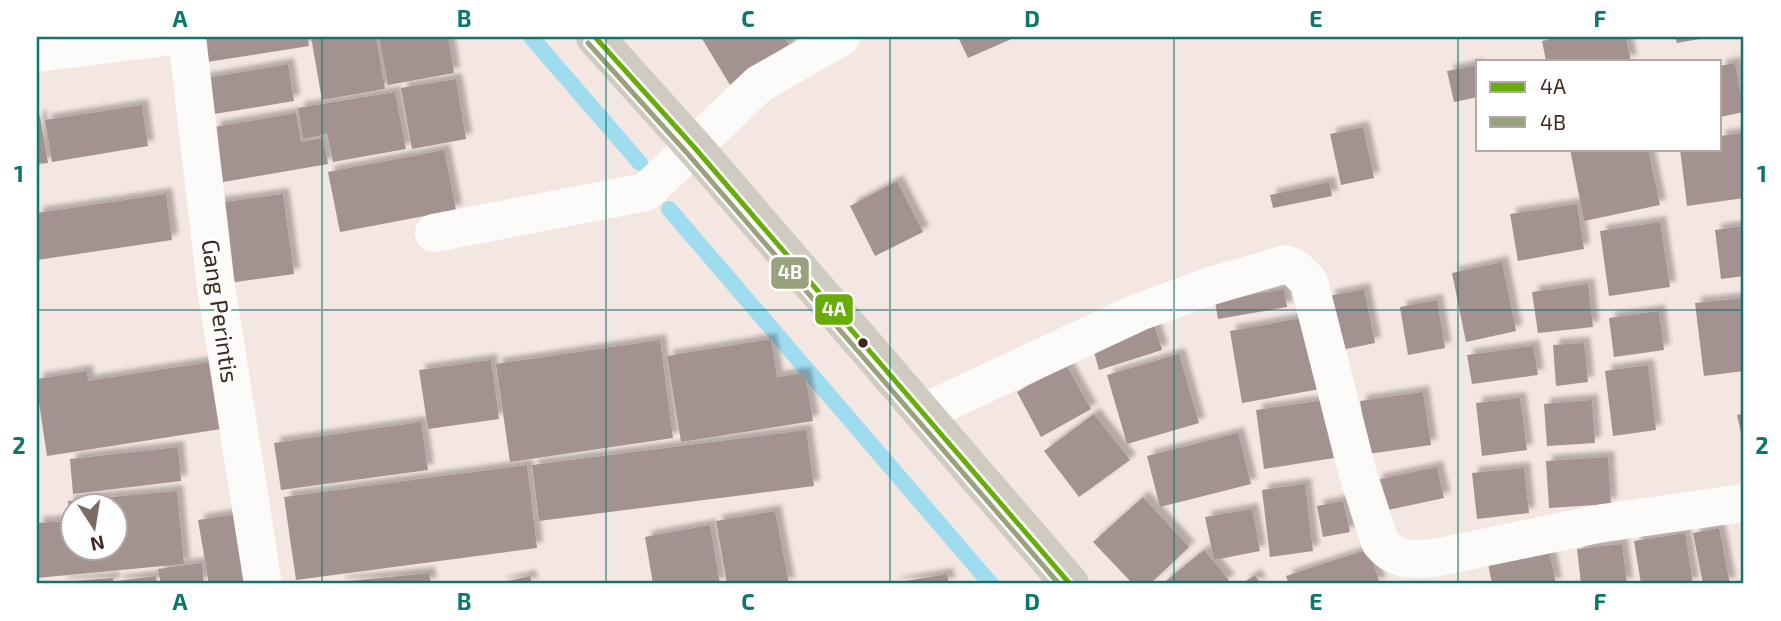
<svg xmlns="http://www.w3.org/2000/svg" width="1781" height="621" font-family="'Exo 2',sans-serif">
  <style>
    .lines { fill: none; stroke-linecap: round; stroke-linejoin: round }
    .stream { stroke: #a0dcf0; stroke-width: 16 }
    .building { fill: #a3928f; fill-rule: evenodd; filter: url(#shadow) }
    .minor { stroke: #fdfbfa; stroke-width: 38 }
    .major { stroke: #d0cbc1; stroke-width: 38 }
    .bus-1-casing { stroke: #fff; stroke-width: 10 }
    .bus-2-casing { stroke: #fff; stroke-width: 10 }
    .bus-1 { stroke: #67ac08; stroke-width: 5 }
    .bus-2 { stroke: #9aa17d; stroke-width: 5 }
    .grid { fill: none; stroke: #0f766e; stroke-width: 2; stroke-opacity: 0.55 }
    .bus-dot { fill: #3f2920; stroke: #fff; stroke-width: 2.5 }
    .labels { text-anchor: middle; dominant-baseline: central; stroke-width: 7; stroke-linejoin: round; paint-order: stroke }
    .street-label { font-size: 24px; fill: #3f2920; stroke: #fff }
    .line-badge { stroke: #fff; stroke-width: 2.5 }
    .badge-label { font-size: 19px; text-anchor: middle; font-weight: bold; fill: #fff }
    .neatline { fill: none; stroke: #0f766e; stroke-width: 2.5 }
    .grid-label { font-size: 23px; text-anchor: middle; font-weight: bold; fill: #0f766e }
  </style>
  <defs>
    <filter id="shadow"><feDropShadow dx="6" dy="-6" stdDeviation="2" flood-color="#0004"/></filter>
  </defs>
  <rect width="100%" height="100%" fill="#f4e6e1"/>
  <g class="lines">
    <!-- stream -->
    <g class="stream">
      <path d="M 531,37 L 640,163"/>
      <path d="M 669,209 L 991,584"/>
    </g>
  </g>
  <!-- building -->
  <g class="building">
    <path d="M 203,37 L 307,37 L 309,46 L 207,62 Z"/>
    <path d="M 311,37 L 376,37 L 385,89 L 322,100 Z"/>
    <path d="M 379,37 L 448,37 L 454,73 L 388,85 Z"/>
    <path d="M 701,37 L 784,37 L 791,48 L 730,85 Z"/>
    <path d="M 958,37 L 1016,37 L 968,58 Z"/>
    <path d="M 1560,37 L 1626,37 L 1631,61 L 1546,61 L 1542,41 Z"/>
    <path d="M 1675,37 L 1705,37 L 1705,38 L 1677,43 Z"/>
    <path d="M 1735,63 L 1744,112 L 1720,117 L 1720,66 Z"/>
    <path d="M 288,64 L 294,101 L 208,115 L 202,79 Z"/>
    <path d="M 1478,65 L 1478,97 L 1454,102 L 1447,71 Z"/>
    <path d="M 456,79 L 466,139 L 412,149 L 401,88 Z"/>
    <path d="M 395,92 L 406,149 L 333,162 L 327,134 L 303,139 L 298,108 Z"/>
    <path d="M 142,105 L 148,146 L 52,162 L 45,120 Z"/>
    <path d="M 296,113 L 301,142 L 323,138 L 328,164 L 223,182 L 214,127 Z"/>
    <path d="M 40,116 L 48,163 L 37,164 L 37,117 Z"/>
    <path d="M 1363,127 L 1374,178 L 1341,185 L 1330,134 Z"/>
    <path d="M 1744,133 L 1744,198 L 1687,206 L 1680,149 L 1720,149 L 1720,136 Z"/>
    <path d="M 1570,149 L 1648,149 L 1660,205 L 1584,221 Z"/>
    <path d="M 444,150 L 456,210 L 340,232 L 328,172 Z"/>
    <path d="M 897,181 L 923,232 L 875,256 L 850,206 Z"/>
    <path d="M 1329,182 L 1332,196 L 1273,208 L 1270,195 Z"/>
    <path d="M 166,194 L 172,240 L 37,260 L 37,213 Z"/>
    <path d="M 283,194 L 294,274 L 229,283 L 217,203 Z"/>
    <path d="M 1577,204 L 1584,249 L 1518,261 L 1510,214 Z"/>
    <path d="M 1660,222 L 1670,287 L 1609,296 L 1600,231 Z"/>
    <path d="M 1744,226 L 1744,276 L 1721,279 L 1715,230 Z"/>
    <path d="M 1502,262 L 1516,331 L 1466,342 L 1452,273 Z"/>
    <path d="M 1588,284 L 1593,327 L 1538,333 L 1532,292 Z"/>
    <path d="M 1284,289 L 1287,307 L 1218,319 L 1215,301 Z"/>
    <path d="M 1364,289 L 1375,343 L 1341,350 L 1329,296 Z"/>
    <path d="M 1744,298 L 1744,371 L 1704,376 L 1695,303 Z"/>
    <path d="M 1437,300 L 1445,348 L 1408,355 L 1400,307 Z"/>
    <path d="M 1659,311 L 1664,350 L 1614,357 L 1609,318 Z"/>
    <path d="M 1313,316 L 1326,388 L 1242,403 L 1230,331 Z"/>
    <path d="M 1153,322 L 1162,350 L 1099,370 L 1091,341 Z"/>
    <path d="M 771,339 L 777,377 L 805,373 L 813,421 L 681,442 L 667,356 Z"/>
    <path d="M 660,340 L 673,438 L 510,462 L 496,364 Z"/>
    <path d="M 1584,343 L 1588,382 L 1556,386 L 1553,345 Z"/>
    <path d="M 1533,346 L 1538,375 L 1472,384 L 1467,355 Z"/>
    <path d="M 1179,354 L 1199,423 L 1127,444 L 1107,375 Z"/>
    <path d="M 491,360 L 499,419 L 428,429 L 419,370 Z"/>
    <path d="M 210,362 L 221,429 L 47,456 L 37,389 L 37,379 L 87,371 L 88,381 Z"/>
    <path d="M 1066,365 L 1091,409 L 1041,437 L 1017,392 Z"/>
    <path d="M 1648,365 L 1656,430 L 1613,436 L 1605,371 Z"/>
    <path d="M 1423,392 L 1431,445 L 1368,454 L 1360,401 Z"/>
    <path d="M 1520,398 L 1527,450 L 1482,456 L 1476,403 Z"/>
    <path d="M 1325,400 L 1334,458 L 1264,469 L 1256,410 Z"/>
    <path d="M 1592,400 L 1595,443 L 1547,446 L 1544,404 Z"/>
    <path d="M 1744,413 L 1744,442 L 1743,442 L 1737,415 Z"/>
    <path d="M 1094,414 L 1130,460 L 1079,497 L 1044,451 Z"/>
    <path d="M 421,422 L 428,470 L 281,490 L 274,443 Z"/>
    <path d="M 806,430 L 814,486 L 539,521 L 532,465 Z"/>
    <path d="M 1238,433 L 1251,484 L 1160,507 L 1147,456 Z"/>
    <path d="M 178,447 L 181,481 L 73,494 L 70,459 Z"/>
    <path d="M 1608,457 L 1611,504 L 1549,508 L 1546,461 Z"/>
    <path d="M 527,465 L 537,548 L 296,580 L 284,497 Z"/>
    <path d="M 1437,467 L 1444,498 L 1383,511 L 1376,480 Z"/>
    <path d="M 1524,468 L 1529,513 L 1477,519 L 1472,473 Z"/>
    <path d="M 1305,484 L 1313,551 L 1270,557 L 1262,490 Z"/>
    <path d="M 177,491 L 184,564 L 37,578 L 37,523 L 70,521 L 68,501 ZM 74,505 L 116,505 L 116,548 L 74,548 Z"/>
    <path d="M 1143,497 L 1189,547 L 1150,584 L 1133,584 L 1093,542 Z"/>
    <path d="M 1343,501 L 1350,532 L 1323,537 L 1317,506 Z"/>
    <path d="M 1252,509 L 1260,551 L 1214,560 L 1205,517 Z"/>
    <path d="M 775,511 L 789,584 L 727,584 L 716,521 Z"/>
    <path d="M 243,513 L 256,584 L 209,584 L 198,520 Z"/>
    <path d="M 710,525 L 720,584 L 653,584 L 645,537 Z"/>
    <path d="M 1719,528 L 1730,584 L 1703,584 L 1693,533 Z"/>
    <path d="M 1685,533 L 1693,584 L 1641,584 L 1634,541 Z"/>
    <path d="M 1547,541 L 1556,584 L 1492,584 L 1486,553 Z"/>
    <path d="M 1622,544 L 1627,584 L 1581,584 L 1577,549 Z"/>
    <path d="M 1369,549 L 1380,584 L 1289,584 L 1286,576 Z"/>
    <path d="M 1204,550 L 1229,580 L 1223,584 L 1162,584 Z"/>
    <path d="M 202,563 L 204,584 L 161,584 L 158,569 Z"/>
    <path d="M 429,573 L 431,584 L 339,584 L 339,582 Z"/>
    <path d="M 947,574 L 949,584 L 894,584 L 894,583 Z"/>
    <path d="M 1255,575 L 1261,584 L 1241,584 Z"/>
    <path d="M 156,576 L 157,584 L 117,584 L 117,581 Z"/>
    <path d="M 530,576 L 532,584 L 500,584 L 500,583 Z"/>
    <path d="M 113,578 L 114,584 L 61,584 L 61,582 Z"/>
  </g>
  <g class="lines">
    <!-- minor -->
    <g class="minor">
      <path d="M 187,37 L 215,279 L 263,584"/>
      <path d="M 37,53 L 166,37"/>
      <path d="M 434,233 L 646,192 L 759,84 L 841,37"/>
      <path d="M 923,413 L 1139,312 L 1211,286 L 1286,264 L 1295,268 L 1309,282 L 1357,471 L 1380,542 C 1395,561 1411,560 1434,558 L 1603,523 L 1744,503"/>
    </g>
    <!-- major -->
    <path class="major" d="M 595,37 L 694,147 L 1070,584"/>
    <!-- bus-1 casing -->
    <g class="bus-1-casing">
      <path id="bus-1" d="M 595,37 L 694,147 L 1070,584"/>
    </g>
    <!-- bus-2 casing -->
    <g class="bus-2-casing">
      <path id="bus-2" d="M 588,43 L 687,153 L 1059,584"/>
    </g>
    <!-- bus-1 -->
    <use href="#bus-1" class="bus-1"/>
    <!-- bus-2 -->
    <use href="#bus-2" class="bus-2"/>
  </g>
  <!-- grid -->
  <path class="grid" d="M 322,37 L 322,584M 606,37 L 606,584M 890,37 L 890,584M 1174,37 L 1174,584M 1458,37 L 1458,584M 37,310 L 1744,310"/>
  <!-- markers -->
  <circle class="bus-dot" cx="863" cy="343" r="6"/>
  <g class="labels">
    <!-- street labels -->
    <g class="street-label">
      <text transform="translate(221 311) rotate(82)">Gang Perintis</text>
    </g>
  </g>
  <g class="line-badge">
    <rect x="770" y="256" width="40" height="34" rx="7" fill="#9aa17d"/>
    <rect x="814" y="293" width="40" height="33" rx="7" fill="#67ac08"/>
  </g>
  <g class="badge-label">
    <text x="790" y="279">4B</text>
    <text x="834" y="316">4A</text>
  </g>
  <!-- border -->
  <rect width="1781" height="621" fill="none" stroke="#ffffff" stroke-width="77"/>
  <!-- legend -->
  <rect x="1476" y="60" width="245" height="91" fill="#ffffff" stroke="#b2a9a6" stroke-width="2"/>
  <rect x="1490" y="82" width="35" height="10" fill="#67ac08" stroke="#b2a9a6" stroke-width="2"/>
  <text x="1540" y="94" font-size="21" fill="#3f2920">4A</text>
  <rect x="1490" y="117" width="35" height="10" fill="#9aa17d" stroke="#b2a9a6" stroke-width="2"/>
  <text x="1540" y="130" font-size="21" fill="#3f2920">4B</text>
  <!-- north arrow -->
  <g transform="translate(94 527) rotate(168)"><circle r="33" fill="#ffffff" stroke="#b2a9a6" stroke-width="2"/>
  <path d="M0-5L12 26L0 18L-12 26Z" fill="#7e6b64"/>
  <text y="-10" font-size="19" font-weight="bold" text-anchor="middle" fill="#3f2920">N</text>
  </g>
  <rect x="38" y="38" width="1704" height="544" class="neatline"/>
  <g class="grid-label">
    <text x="180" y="27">A</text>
    <text x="464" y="27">B</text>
    <text x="748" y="27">C</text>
    <text x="1032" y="27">D</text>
    <text x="1316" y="27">E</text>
    <text x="1600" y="27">F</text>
    <text x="19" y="182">1</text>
    <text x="1762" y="182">1</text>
    <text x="19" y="454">2</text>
    <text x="1762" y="454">2</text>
    <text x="180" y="610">A</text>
    <text x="464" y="610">B</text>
    <text x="748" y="610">C</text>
    <text x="1032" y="610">D</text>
    <text x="1316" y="610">E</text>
    <text x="1600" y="610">F</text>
  </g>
</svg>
